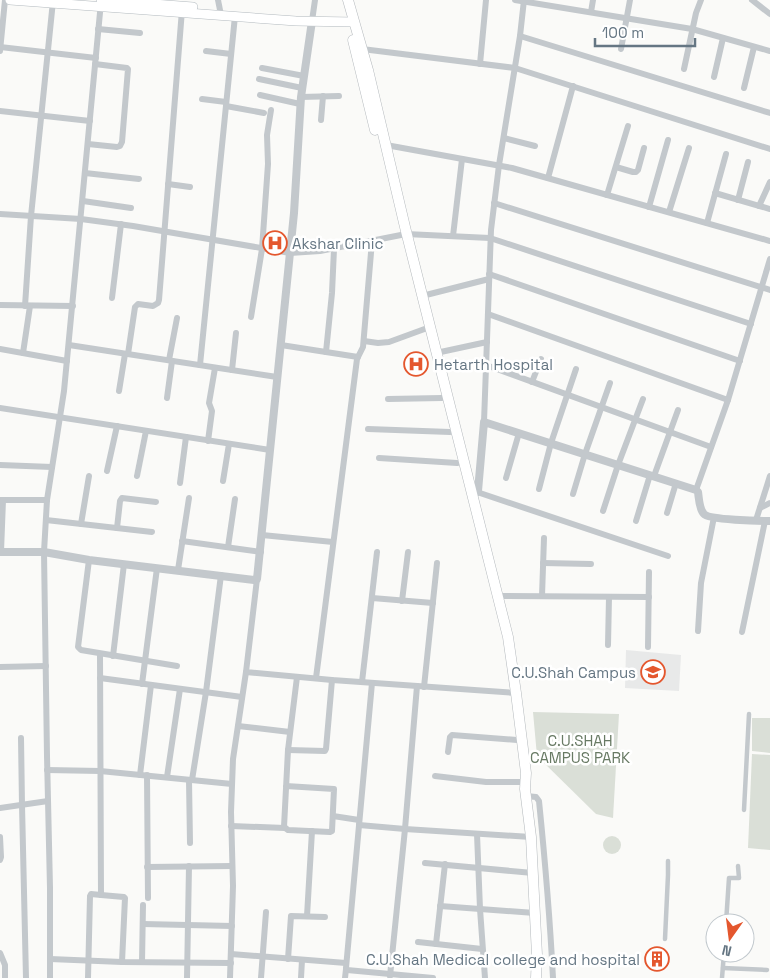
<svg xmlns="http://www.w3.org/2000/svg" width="770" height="978" font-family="'Space Grotesk',sans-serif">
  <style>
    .built { fill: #e8e9e9 }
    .green { fill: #dadfd7 }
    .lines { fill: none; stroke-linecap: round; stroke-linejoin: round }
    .secondary-casing { stroke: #b3babf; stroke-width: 10 }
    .trunk-casing { stroke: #b4b9bd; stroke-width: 11 }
    .pedestrian { stroke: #c3c8cc; stroke-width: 4.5 }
    .minor { stroke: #c3c8cc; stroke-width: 6 }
    .tertiary { stroke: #c3c8cc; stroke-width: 8 }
    .secondary { stroke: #fff; stroke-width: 9 }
    .trunk { stroke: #fff; stroke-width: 10 }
    .labels { text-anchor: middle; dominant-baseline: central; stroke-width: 5; stroke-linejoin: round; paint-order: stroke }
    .poi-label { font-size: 15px; fill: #657683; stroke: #fff; text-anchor: start }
    .park-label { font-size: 15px; fill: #687a64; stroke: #fff }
  </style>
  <rect width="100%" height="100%" fill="#fafaf8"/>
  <!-- built -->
  <path class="built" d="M 626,650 L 681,655 L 679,691 L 625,688 Z"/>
  <!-- green -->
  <g class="green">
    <path d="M 533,712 L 619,714 L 613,818 L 596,814 L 537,756 Z"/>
    <path d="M 752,718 L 770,718 L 770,753 L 752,751 Z"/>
    <path d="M 752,754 L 770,755 L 770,850 L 748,848 Z"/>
    <circle cx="612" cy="845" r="9"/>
  </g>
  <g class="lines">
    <!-- secondary casing -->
    <g class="secondary-casing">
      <g id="secondary">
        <path d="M 10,0 L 296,21 L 354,22"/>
        <path d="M 101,0 L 193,7"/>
      </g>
    </g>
    <!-- trunk casing -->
    <g class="trunk-casing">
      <g id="trunk">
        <path d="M 348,0 L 368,70 L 405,227 L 508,637 L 516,693 L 526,773 L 525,789 L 531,837 L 537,955 L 536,978"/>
        <path d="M 353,40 L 375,130"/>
      </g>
    </g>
    <!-- pedestrian -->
    <g class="pedestrian">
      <path d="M 744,810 L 749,714"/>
      <path d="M 726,923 L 729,878 L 739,878 L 738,866"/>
      <path d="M 665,939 L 668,875 L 668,861"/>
      <path d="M 723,968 L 767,970"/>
      <path d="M 722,978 L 724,953"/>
    </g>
    <!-- minor -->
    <g class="minor">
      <path d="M 218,0 L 221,15"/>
      <path d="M 515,0 L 692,29 L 770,51"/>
      <path d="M 752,0 L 770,14"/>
      <path d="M 591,12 L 593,0"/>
      <path d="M 312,21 L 315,0"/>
      <path d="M 98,29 L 140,33"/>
      <path d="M 520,36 L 770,113"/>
      <path d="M 0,47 L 96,58"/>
      <path d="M 362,49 L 515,68 L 770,149"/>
      <path d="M 621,49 L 630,0"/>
      <path d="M 0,51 L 5,0"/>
      <path d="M 206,51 L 231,54"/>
      <path d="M 480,64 L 486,0"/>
      <path d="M 262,68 L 304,76"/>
      <path d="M 684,69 L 696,13 L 701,0"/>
      <path d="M 714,77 L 723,38"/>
      <path d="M 259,79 L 302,88"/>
      <path d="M 744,88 L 754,47"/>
      <path d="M 260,95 L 300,104"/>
      <path d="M 301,97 L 339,96"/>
      <path d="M 202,99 L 226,102"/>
      <path d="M 226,106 L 264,113"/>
      <path d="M 0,111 L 90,121"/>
      <path d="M 321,120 L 323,96"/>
      <path d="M 504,138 L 535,146"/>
      <path d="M 88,144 L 117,147 L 120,146 L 122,142 L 128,69 L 127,68 L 95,64"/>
      <path d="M 386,145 L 512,168 L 770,241"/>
      <path d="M 616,167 L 633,172 L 636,172 L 638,170 L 644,148"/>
      <path d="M 85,173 L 139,179"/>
      <path d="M 548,178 L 573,86"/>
      <path d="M 168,184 L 190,187"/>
      <path d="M 715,193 L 770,209"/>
      <path d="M 607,195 L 628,126"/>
      <path d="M 738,200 L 748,162"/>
      <path d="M 83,201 L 131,208"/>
      <path d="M 494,203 L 770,290"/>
      <path d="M 759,206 L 770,182"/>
      <path d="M 649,207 L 668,140"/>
      <path d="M 669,212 L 689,148"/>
      <path d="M 0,214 L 81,219 L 133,226 L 290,253 L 320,251 L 406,234 L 490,238 L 751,324"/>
      <path d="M 707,223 L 726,154"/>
      <path d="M 453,236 L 462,159"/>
      <path d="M 489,274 L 740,361"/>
      <path d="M 422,296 L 489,279"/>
      <path d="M 112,298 L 121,224"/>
      <path d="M 0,305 L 73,306"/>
      <path d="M 25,306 L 31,216 L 53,1"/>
      <path d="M 488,314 L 728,400"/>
      <path d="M 251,317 L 262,249 L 268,164 L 267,135 L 271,110"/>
      <path d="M 364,341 L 378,343 L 389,342 L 430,327"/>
      <path d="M 69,345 L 277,377"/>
      <path d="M 281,345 L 358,357"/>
      <path d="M 0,349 L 67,361"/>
      <path d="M 326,352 L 332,293 L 334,249"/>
      <path d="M 23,353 L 30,306"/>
      <path d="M 436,353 L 487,342"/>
      <path d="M 128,354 L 135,307 L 138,304 L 153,306 L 158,303 L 159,300 L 182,10"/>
      <path d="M 169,360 L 177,318"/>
      <path d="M 200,365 L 235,16"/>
      <path d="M 486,365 L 711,447"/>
      <path d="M 232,370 L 236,333"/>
      <path d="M 532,382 L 541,359"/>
      <path d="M 119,391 L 125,354"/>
      <path d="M 167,398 L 172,361"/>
      <path d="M 388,399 L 442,398"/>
      <path d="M 0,408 L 270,450"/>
      <path d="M 484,422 L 491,230 L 499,165 L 520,36 L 524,0"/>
      <path d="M 368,429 L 450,432"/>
      <path d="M 208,441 L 212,411 L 209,403 L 215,368"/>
      <path d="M 379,458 L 457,463"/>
      <path d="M 0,465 L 52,467"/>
      <path d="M 107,471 L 117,426"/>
      <path d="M 137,476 L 146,431"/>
      <path d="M 654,476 L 678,410"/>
      <path d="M 506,478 L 519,433"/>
      <path d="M 223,481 L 229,444"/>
      <path d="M 180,483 L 186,437"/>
      <path d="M 539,489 L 551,443 L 576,369"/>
      <path d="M 696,490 L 728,400 L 770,259"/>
      <path d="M 477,492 L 668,556"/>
      <path d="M 573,494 L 585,454 L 610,383"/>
      <path d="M 1,500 L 47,500"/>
      <path d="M 760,508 L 770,503"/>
      <path d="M 603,511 L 618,465 L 643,399"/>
      <path d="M 667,513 L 676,483"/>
      <path d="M 46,520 L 152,532"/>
      <path d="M 756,520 L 770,476"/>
      <path d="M 636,521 L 650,475"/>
      <path d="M 81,524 L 89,476"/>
      <path d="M 117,528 L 120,501 L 122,498 L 156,502"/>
      <path d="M 262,535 L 333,542"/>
      <path d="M 182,541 L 261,552"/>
      <path d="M 228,547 L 235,499"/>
      <path d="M 1,552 L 3,500"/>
      <path d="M 89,560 L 78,647 L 81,650 L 177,666"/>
      <path d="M 543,563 L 591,564"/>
      <path d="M 178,570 L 189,498"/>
      <path d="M 257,579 L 246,672 L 332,680 L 516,693"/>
      <path d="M 498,596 L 649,597"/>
      <path d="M 542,596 L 544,538"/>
      <path d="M 372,598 L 433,603"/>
      <path d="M 402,601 L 408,552"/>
      <path d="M 698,631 L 701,583 L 714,517"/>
      <path d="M 742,632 L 765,521"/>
      <path d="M 608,645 L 609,597"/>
      <path d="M 648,647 L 649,572"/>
      <path d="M 113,656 L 124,564"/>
      <path d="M 0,667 L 46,666"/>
      <path d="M 100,678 L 242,697"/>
      <path d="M 316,678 L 357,359 L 363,347 L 372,241"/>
      <path d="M 362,682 L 377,552"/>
      <path d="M 372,683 L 346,968 L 347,970 L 433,978"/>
      <path d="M 142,684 L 157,568"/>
      <path d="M 424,687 L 437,563"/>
      <path d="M 238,726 L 290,732"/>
      <path d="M 21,738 L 22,805 L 26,978"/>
      <path d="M 288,750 L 325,751 L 326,749 L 332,680"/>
      <path d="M 448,752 L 450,737 L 452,735 L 517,740"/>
      <path d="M 47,770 L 100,771 L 232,784"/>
      <path d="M 140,775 L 151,685"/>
      <path d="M 147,775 L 148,898"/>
      <path d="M 435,776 L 486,782 L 522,782"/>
      <path d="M 167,777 L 180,689"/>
      <path d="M 189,780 L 190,843"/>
      <path d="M 192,780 L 206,692 L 221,575"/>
      <path d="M 286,786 L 334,789 L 332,831 L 330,832 L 288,830 L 284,827 L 288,750 L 297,677"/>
      <path d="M 526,796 L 536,797 L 539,801 C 545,860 550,919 553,978"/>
      <path d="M 0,808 L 48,801"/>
      <path d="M 333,816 L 359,820"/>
      <path d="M 359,825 L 405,829 L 531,837"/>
      <path d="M 231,826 L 285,828"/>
      <path d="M 477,834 L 480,909 L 485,978"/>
      <path d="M 0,837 L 1,857 L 0,860"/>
      <path d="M 425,863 L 533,873"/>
      <path d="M 147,867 L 232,866"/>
      <path d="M 101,895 L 124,897 L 125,898 L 122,962"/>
      <path d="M 440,906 L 535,913"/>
      <path d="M 307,916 L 312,831"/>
      <path d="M 143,924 L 232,926"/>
      <path d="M 418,942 L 482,949"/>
      <path d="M 436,944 L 445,864"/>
      <path d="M 0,953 L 5,965 L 5,978"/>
      <path d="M 231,954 L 346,963"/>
      <path d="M 50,959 L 122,962 L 231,963"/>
      <path d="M 288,959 L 291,916 L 325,917"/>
      <path d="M 142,962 L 143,905"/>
      <path d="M 390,976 L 405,829 L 417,686"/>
      <path d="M 50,978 L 50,888 L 47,756 L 44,552 L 47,500 L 64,391 L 101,2"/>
      <path d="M 88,978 L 90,896 L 91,894 L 101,895 L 100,654"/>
      <path d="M 187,978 L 189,866"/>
      <path d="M 230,978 L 233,886 L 231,812 L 233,759 L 246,672"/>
      <path d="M 261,978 L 266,912"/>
      <path d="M 301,978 L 302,960"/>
      <path d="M 345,978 L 346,969"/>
    </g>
    <!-- tertiary -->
    <g class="tertiary">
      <path d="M 471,492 L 476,493 L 478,491 L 484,422 L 696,490 L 698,492 C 699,498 699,509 704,514 C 709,520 760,521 770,521"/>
      <path d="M 0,552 L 44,552 L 89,560 L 254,580 L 257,579 L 294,213 L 301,97 L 312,21"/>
    </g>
    <!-- secondary -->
    <use href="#secondary" class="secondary"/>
    <!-- trunk -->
    <use href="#trunk" class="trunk"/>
  </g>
  <!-- icons -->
  <defs>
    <g id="hospital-ring" transform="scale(1.25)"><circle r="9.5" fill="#fff" stroke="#e4572e" stroke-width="1.5"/><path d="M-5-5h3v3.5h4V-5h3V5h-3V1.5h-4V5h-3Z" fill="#e4572e"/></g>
    <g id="university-ring" transform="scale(1.25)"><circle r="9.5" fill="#fff" stroke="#e4572e" stroke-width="1.5"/><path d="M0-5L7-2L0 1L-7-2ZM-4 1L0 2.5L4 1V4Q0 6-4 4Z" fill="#e4572e"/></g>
    <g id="building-ring" transform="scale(1.25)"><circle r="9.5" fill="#fff" stroke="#e4572e" stroke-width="1.5"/><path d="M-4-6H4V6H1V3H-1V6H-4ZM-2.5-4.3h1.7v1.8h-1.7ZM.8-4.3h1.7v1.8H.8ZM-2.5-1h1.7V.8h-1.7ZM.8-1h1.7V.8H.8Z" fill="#e4572e"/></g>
  </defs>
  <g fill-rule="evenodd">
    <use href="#hospital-ring" x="275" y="243"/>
    <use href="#hospital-ring" x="416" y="364"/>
    <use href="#university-ring" x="653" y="672"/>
    <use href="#building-ring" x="657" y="959"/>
  </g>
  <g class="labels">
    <!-- poi labels -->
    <g class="poi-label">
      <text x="292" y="243">Akshar Clinic</text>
      <text x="434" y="364">Hetarth Hospital</text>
      <text x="636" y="672" text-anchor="end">C.U.Shah Campus</text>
      <text x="640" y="959" text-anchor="end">C.U.Shah Medical college and hospital</text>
    </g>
    <!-- park labels -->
    <g class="park-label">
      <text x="580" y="740">C.U.SHAH<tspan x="580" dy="17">CAMPUS PARK</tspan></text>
    </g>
  </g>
  <!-- north arrow -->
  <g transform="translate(730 938) rotate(194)"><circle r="24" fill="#ffffff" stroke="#c1c8cd"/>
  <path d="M0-4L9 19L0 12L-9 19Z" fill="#e4572e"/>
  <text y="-8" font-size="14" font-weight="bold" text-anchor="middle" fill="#657683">N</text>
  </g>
  <!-- scale -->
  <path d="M595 38v8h100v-8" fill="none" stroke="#657683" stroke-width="2.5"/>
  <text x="602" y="38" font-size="15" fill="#657683" stroke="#ffffff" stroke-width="4" paint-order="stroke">100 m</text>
</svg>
